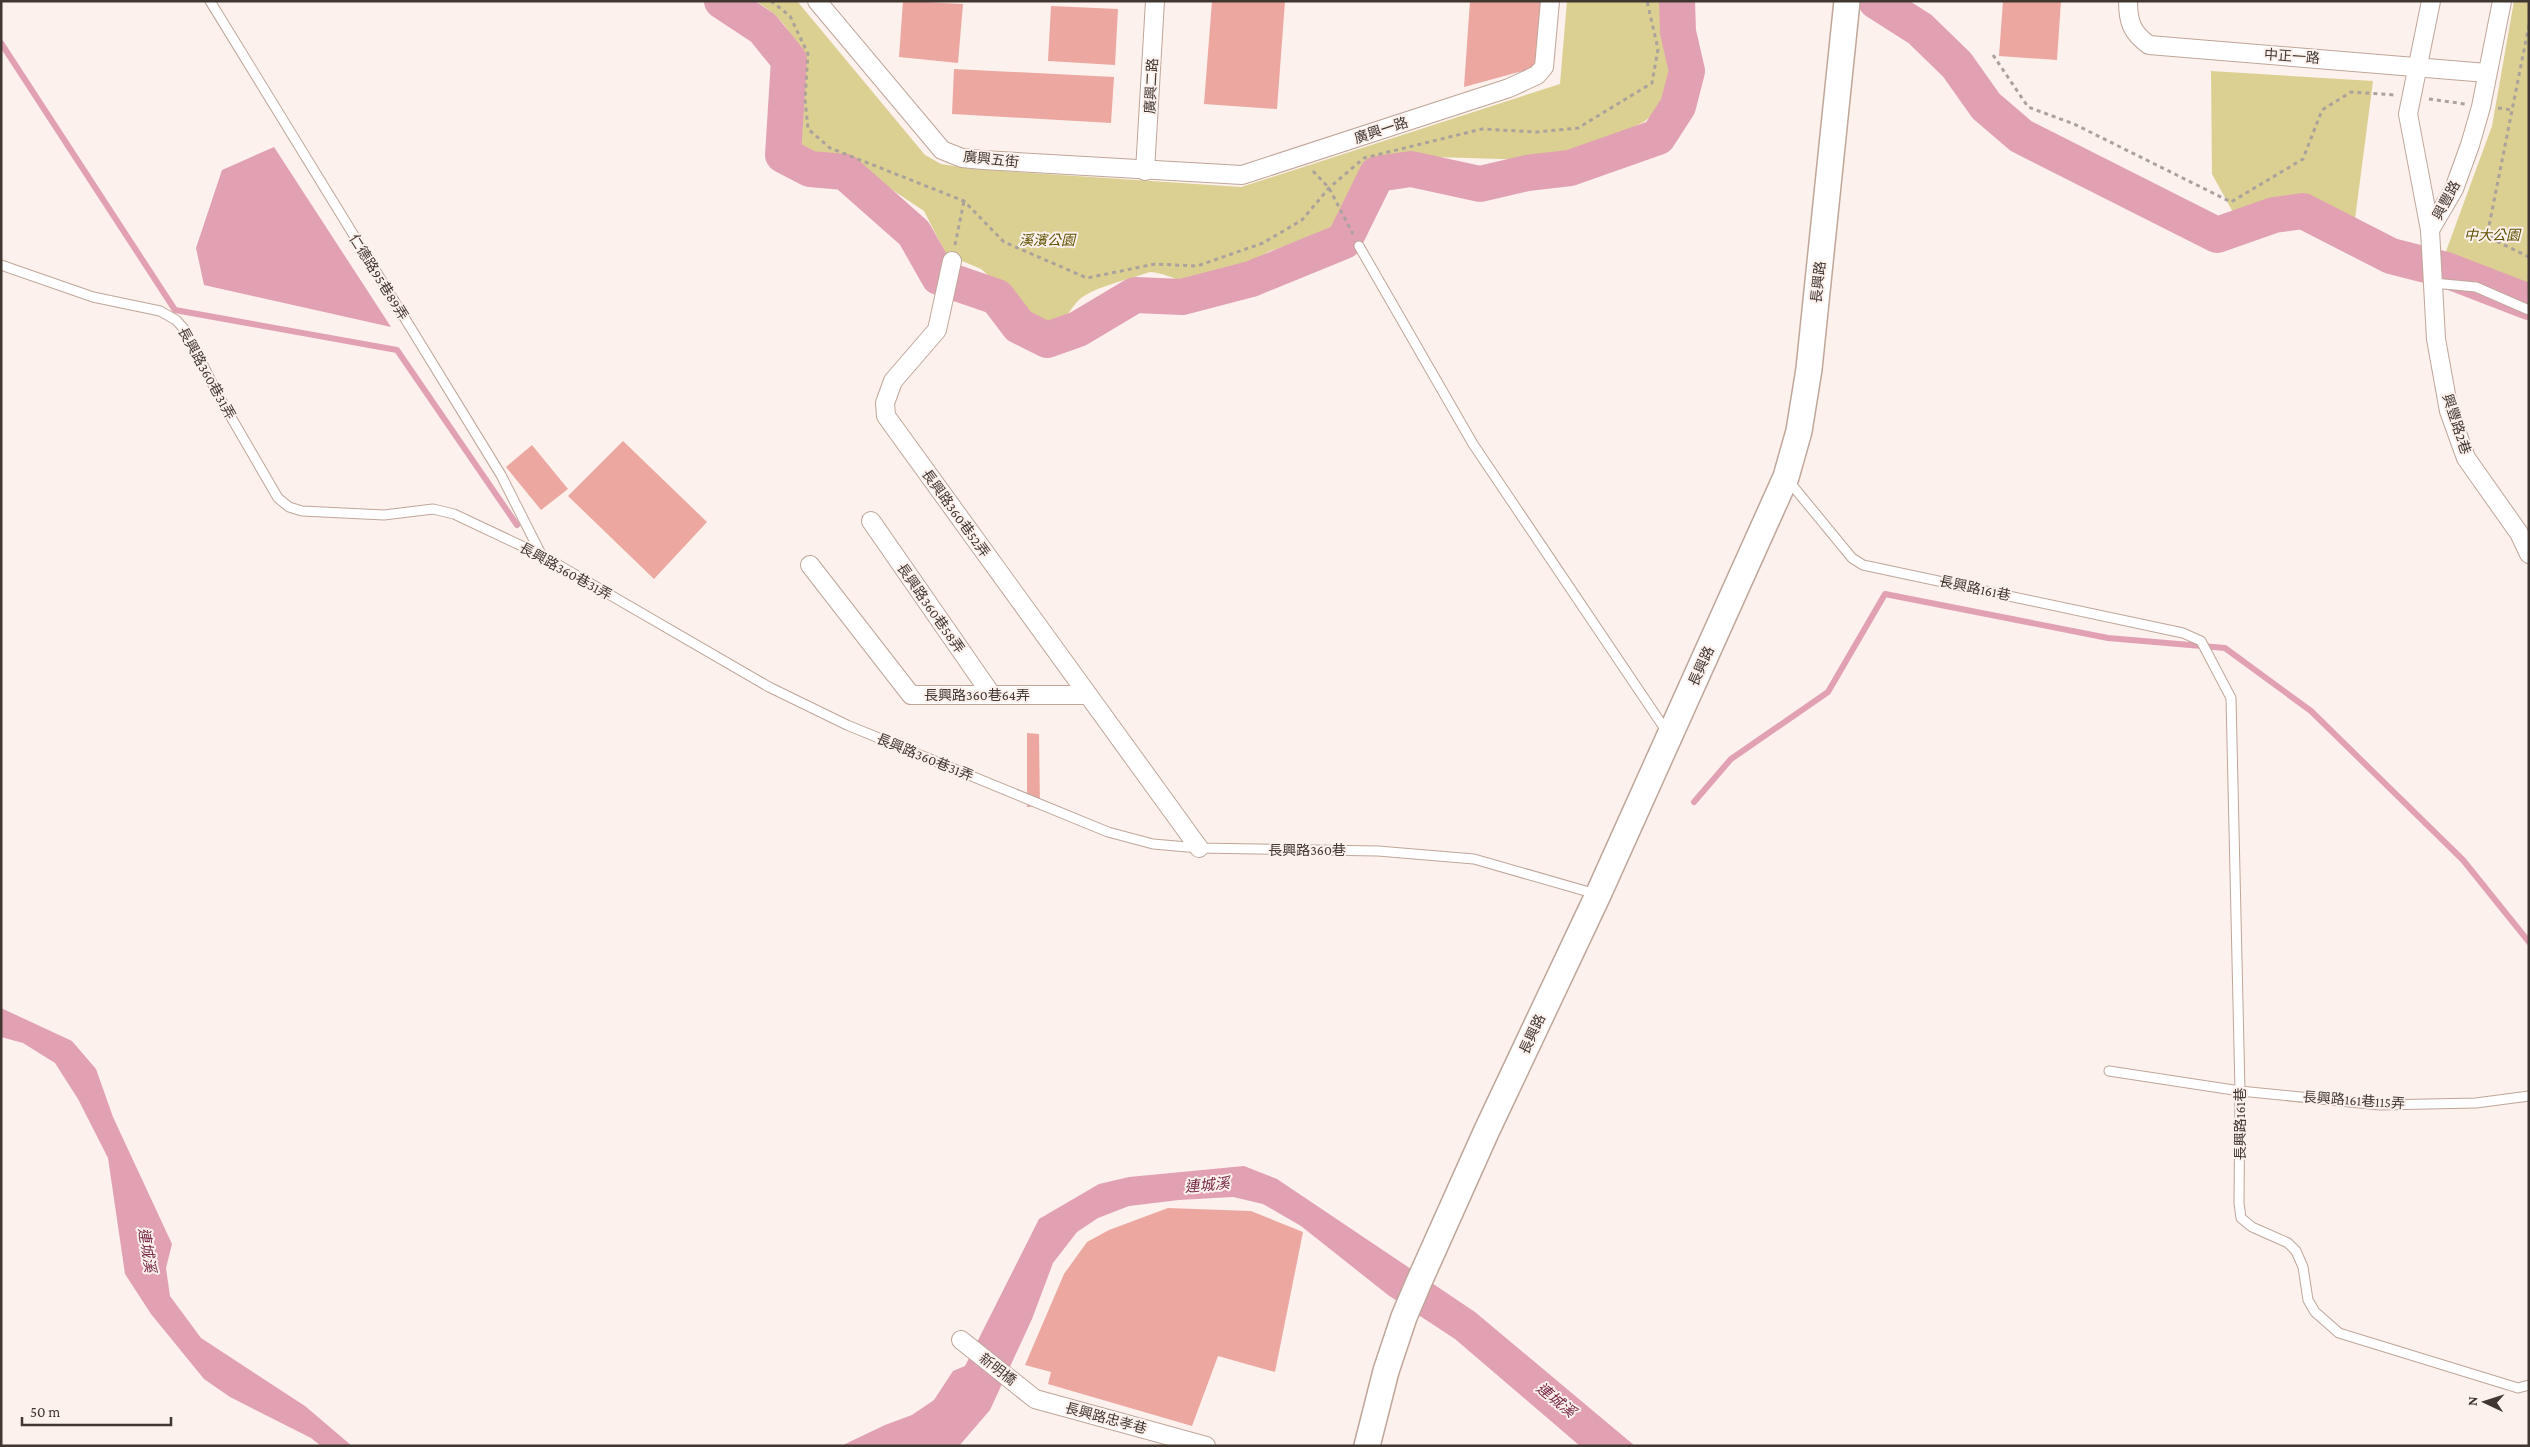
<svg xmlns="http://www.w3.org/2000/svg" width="2530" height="1447" font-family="'Crimson Pro','Noto Sans TC',serif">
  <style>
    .green { fill: #dbd092 }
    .water { fill: #e2a0b3 }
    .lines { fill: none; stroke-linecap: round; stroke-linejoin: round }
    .stream { stroke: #e2a0b3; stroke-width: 6 }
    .river { stroke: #e2a0b3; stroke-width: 36 }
    .building { fill: #eca7a1 }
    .service-casing { stroke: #bfa699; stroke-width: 11 }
    .minor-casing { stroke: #bfa699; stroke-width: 20 }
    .secondary-casing { stroke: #bfa699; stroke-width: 28 }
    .path { stroke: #aca29c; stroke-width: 3; stroke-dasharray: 4 4; stroke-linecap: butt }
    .service { stroke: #fff; stroke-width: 9 }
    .minor { stroke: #fff; stroke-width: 18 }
    .secondary { stroke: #fff; stroke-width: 25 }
    .labels { text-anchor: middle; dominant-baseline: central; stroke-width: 4; stroke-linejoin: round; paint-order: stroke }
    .street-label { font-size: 14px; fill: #413731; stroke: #fcf1ec }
    .park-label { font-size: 14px; font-style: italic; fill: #5e5201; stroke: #fcf1ec }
    .water-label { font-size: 15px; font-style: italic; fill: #762846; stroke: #fcf1ec }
  </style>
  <rect width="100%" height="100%" fill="#fcf1ec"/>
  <!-- green -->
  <g class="green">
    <path d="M 755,1 L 797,1 L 925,155 L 941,164 L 972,169 L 1241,187 L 1560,84 L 1567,1 L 1664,1 L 1666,22 L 1678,55 L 1676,81 L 1671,98 L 1644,122 L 1592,146 L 1566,155 L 1534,160 L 1400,156 L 1381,159 L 1375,163 L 1363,177 L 1353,208 L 1322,235 L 1270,251 L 1205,286 C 1185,287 1170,273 1150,272 C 1130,279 1102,285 1084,296 C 1069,305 1067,327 1047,327 L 981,269 L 946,254 L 924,211 L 858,167 L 834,159 L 802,159 L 796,156 C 778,95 830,44 755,1 Z"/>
    <path d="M 2514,1 L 2529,1 L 2529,292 L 2445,254 L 2492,126 Z"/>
    <path d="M 2211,71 L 2373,81 L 2355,219 L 2310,198 L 2234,214 L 2212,174 Z"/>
  </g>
  <!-- water -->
  <g class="water">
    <path d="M 274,147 L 391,327 L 204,285 L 196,248 L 222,170 Z"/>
    <path d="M 1,1008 L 72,1041 L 96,1069 L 113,1117 L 172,1244 L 166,1268 L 170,1296 L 201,1338 L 305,1406 L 352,1446 L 321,1446 L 311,1438 L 230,1397 L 204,1379 L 151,1314 L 125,1274 L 108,1158 L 78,1099 L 55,1063 L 23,1043 L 1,1037 Z"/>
    <path d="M 1244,1166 L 1277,1179 L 1475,1312 L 1635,1446 L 1580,1446 L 1455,1339 L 1388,1295 L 1301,1226 L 1263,1204 L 1233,1197 L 1179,1200 L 1129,1206 L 1098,1218 L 1077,1232 L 1053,1263 L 1032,1319 L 990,1410 L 959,1446 L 841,1446 L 885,1425 L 912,1415 L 934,1400 L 953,1371 L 965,1366 L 1039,1219 L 1099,1184 L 1129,1177 Z"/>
  </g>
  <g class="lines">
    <!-- stream -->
    <g class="stream">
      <path d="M 1,43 L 175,310 L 397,350 L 517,525"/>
      <path d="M 1694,802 L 1731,759 L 1828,692 L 1885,594 L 2108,638 L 2225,648 L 2311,711 L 2463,860 L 2529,942"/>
    </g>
    <!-- river -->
    <g class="river">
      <path d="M 722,1 L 763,28 L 789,60 L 783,155 L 810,169 L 845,172 L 914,233 L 939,277 L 997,297 L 1019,326 L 1047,340 L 1078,329 L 1135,295 L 1182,297 L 1251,279 L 1344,241 L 1377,174 L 1411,169 L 1480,184 L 1527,173 L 1570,168 L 1658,137 L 1678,106 L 1687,71 L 1678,32 L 1677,1"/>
      <path d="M 1876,1 L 1920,29 L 1957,65 L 1986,106 L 2021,136 L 2217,235 L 2274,215 L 2303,211 L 2391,256 L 2446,270 L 2529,302"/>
    </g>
  </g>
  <!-- building -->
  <g class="building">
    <path d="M 903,1 L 963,4 L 958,63 L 899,57 Z"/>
    <path d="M 1212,1 L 1285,1 L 1277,109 L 1204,104 Z"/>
    <path d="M 1470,1 L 1544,1 L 1536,64 L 1526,70 L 1464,87 Z"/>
    <path d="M 2003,1 L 2061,1 L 2057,60 L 1999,56 Z"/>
    <path d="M 1051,6 L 1118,9 L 1115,65 L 1048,61 Z"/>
    <path d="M 954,69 L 1114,77 L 1111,123 L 952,114 Z"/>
    <path d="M 623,441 L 707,522 L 654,579 L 568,496 Z"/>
    <path d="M 532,445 L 568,489 L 541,510 L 506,467 Z"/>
    <path d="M 1027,733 L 1039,734 L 1040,806 L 1027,807 Z"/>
    <path d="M 1168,1208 L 1251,1211 L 1303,1232 L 1275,1372 L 1218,1356 L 1192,1426 L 1048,1384 L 1051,1372 L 1025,1365 L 1064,1274 L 1087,1242 L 1109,1230 Z"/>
  </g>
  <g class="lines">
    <!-- service casing -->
    <g class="service-casing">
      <g id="service">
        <path d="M 210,1 L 501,475 L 542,556"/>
        <path d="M 1359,246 L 1473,444 L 1667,732"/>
        <path d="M 1,265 L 93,297 L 160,311 L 176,320 L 186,331 L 217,393 L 278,498 L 289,507 L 302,511 L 384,515 L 433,509 L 454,514 L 543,556 L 769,687 L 847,725 L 1108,832 L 1153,844 L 1199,848 L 1378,851 L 1474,859 L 1596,894"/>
        <path d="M 2433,283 L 2476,287 L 2529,310"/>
        <path d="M 1787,479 L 1852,558 L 1863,565 L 2183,633 L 2201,641 L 2231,698 L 2240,1091 L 2239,1203 L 2241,1218 L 2252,1227 L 2288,1243 L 2296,1251 L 2303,1267 L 2308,1300 L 2315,1312 L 2339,1333 L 2518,1388 L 2529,1385"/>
        <path d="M 2109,1071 L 2240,1091 L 2380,1105 L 2476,1103 L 2529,1096"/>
      </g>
    </g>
    <!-- minor casing -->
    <g class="minor-casing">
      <g id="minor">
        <path d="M 817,1 L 942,150 L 962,158 L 983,160 L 1242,175 L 1509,88 L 1537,75 L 1544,67 L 1550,1"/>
        <path d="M 2128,1 C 2128,22 2132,33 2149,45 L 2487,73"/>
        <path d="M 2431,1 L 2408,114 L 2430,230 L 2436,339 L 2449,411 L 2466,458 L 2519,533 L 2529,554"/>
        <path d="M 1145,171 L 1155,1"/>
        <path d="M 2430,230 L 2454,189 L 2470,145 L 2481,107 L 2502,1"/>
        <path d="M 952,261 L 937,330 L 893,381 L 885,403 L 886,416 L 1199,848"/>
        <path d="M 871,521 L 991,694"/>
        <path d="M 810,565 L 911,695 L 1088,695"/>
        <path d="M 961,1340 L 1035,1399 L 1206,1446"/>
      </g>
    </g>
    <!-- secondary casing -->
    <g class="secondary-casing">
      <path id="secondary" d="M 1367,1446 L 1386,1371 L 1404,1317 L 1418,1284 L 1487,1130 L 1598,895 L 1786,477 L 1799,431 L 1809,369 L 1847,1"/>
    </g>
    <!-- path -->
    <g class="path">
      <path d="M 771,1 L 790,16 L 808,54 L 805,99 L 808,129 L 830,148 L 964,201 L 1004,242 L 1087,278 L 1155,264 L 1197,266 L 1263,243 L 1302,220 L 1329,188 L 1364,158 L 1482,129 L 1537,132 L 1578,128 L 1652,83 L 1658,49 L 1647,1"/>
      <path d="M 2529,25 L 2488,231 L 2494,240 L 2529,257"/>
      <path d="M 1993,55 L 2028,107 L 2074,124 L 2231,202 L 2303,159 L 2322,110 L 2351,92 L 2395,95"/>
      <path d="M 2429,99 L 2465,104"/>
      <path d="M 2498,108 L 2512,110"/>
      <path d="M 1313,171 L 1329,188 L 1353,234"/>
      <path d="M 955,245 L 964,201"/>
    </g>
    <!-- service -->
    <use href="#service" class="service"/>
    <!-- minor -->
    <use href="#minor" class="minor"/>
    <!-- secondary -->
    <use href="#secondary" class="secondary"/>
  </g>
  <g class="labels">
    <!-- street labels -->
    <g class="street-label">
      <text transform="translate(2292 56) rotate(4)">中正一路</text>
      <text transform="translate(1151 86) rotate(-87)">廣興二路</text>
      <text transform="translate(1381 130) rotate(-18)">廣興一路</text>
      <text transform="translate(991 159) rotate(6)">廣興五街</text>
      <text transform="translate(2446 200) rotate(-62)">興豐路</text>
      <text transform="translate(379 277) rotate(58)">仁德路95巷89弄</text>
      <text transform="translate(1818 282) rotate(-84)">長興路</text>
      <text transform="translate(207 373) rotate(61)">長興路360巷31弄</text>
      <text transform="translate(2457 424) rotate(72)">興豐路2巷</text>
      <text transform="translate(956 513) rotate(54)">長興路360巷52弄</text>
      <text transform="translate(566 571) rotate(29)">長興路360巷31弄</text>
      <text transform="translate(1975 588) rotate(12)">長興路161巷</text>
      <text transform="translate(931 608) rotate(55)">長興路360巷58弄</text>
      <text transform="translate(1701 666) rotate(-66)">長興路</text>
      <text x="977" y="695">長興路360巷64弄</text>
      <text transform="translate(925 757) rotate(22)">長興路360巷31弄</text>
      <text x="1307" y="850">長興路360巷</text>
      <text transform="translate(1532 1034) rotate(-65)">長興路</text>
      <text transform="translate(2354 1100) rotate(4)">長興路161巷115弄</text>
      <text transform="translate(2240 1124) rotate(-90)">長興路161巷</text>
      <text transform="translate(998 1369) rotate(38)">新明橋</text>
      <text transform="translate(1106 1418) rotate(15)">長興路忠孝巷</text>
    </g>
    <!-- park labels -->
    <g class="park-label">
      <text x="2492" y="235">中大公園</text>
      <text x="1047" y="240">溪濱公園</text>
    </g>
    <!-- water labels -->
    <g class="water-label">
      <text transform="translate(1207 1185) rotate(-5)">連城溪</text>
      <text transform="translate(147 1250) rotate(81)">連城溪</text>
      <text transform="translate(1556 1400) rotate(39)">連城溪</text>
    </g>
  </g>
  <!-- border -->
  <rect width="2530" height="1447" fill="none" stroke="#413731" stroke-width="5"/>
  <!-- north arrow -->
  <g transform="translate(2485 1402) rotate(274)" stroke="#fcf1ec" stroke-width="4" paint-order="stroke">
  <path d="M0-4L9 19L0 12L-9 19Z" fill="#413731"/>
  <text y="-8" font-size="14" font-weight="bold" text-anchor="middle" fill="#413731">N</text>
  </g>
  <!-- scale -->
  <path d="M22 1417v8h149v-8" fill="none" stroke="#413731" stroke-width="2.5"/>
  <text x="30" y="1417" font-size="15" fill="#413731" stroke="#fcf1ec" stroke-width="4" paint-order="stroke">50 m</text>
</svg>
